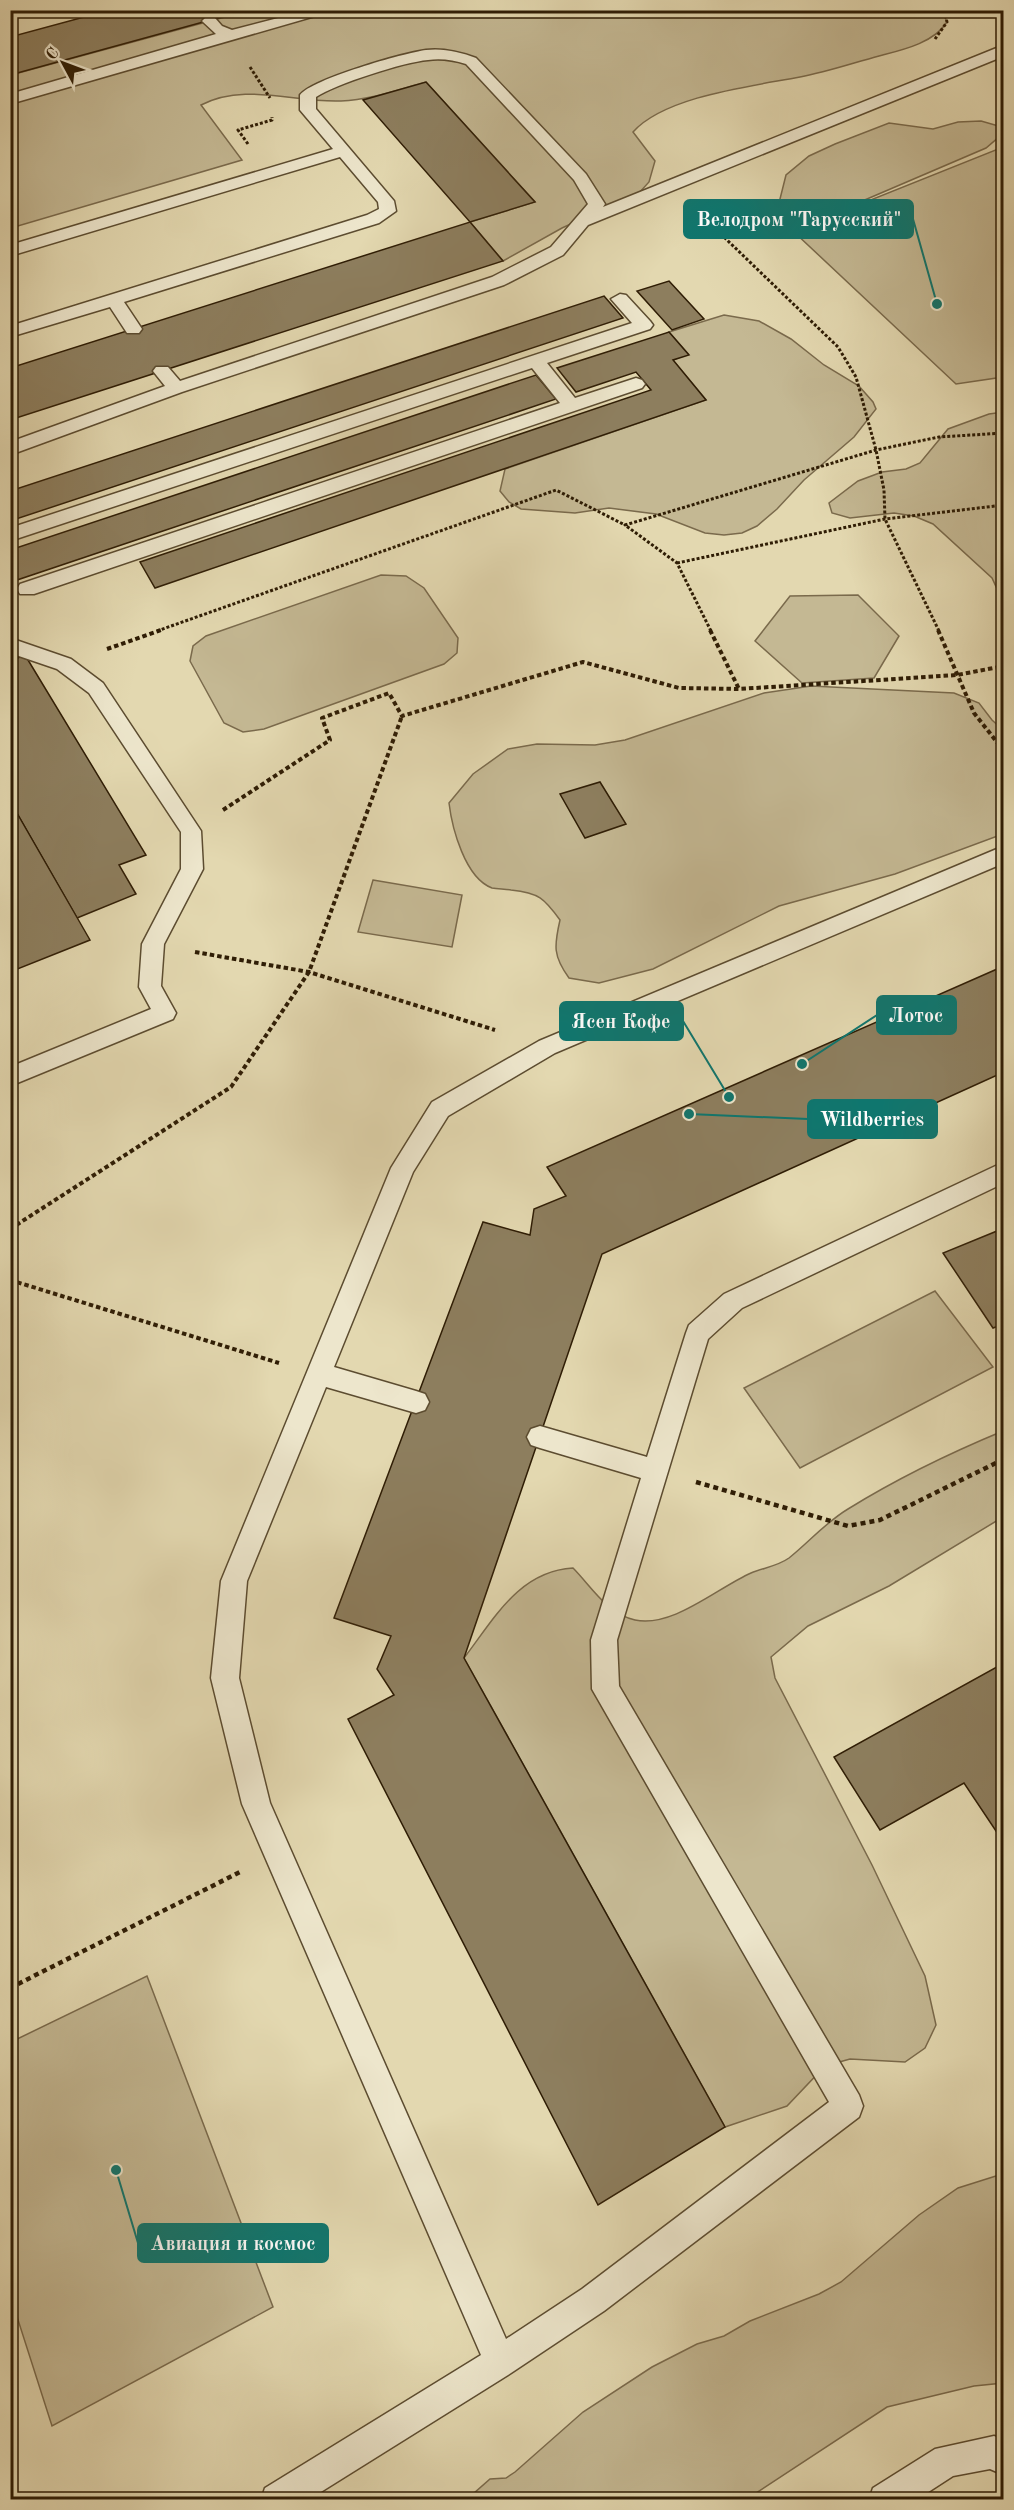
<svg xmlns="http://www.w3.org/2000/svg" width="1014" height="2510" font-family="'Old Standard TT',serif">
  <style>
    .green { fill: #c4b893; stroke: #7a6a4c; stroke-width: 1.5 }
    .building { fill: #8d7e5e; stroke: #2f1d05; stroke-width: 1.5 }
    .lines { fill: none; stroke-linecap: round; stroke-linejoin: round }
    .service-casing { stroke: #5c4c30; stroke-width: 3 }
    .path-far2 { stroke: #2f1d05; stroke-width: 3; stroke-dasharray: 3 2; stroke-linecap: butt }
    .path-far1 { stroke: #2f1d05; stroke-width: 4; stroke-dasharray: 4.5 3; stroke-linecap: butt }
    .path { stroke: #2f1d05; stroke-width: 4.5; stroke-dasharray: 5 4; stroke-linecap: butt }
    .service { fill: #ede6cc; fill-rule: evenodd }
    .leader { fill: none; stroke: #0f766e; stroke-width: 2 }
    .callout-dot { fill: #0f766e; stroke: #ede6cc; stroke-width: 2 }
    .callout { fill: #0f766e; stroke: #0f766e; stroke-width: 2 }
    .callout-label { font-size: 20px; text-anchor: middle; font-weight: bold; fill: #fff }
  </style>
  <rect width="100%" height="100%" fill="#e3d8b0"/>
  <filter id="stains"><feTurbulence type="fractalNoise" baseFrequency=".00333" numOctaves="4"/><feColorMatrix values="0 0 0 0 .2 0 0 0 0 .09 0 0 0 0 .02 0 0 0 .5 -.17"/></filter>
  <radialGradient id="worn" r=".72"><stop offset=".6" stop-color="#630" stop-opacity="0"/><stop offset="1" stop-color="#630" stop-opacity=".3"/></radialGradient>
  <!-- green -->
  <g class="green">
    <path d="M 942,10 L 947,22 C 934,43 902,50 879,56 C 853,63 827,72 800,77 C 753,86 665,96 633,132 L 655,161 L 649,182 L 639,193 L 562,228 L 503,261 L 470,222 L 535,202 L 426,82 C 397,90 370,100 341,101 C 293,103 245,82 201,105 L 242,160 L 11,228 L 11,75 L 247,11 Z"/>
    <path d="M 981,121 L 1002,127 L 1000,136 L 986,148 L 832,214 L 778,234 L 762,233 L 749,228 L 753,220 L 779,203 L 786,175 L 809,156 L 835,144 L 889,123 L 933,129 L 958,122 Z"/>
    <path d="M 1003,147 L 1003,377 L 956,384 L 793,231 Z"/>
    <path d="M 724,315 L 759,321 L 791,339 L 824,365 L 859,386 L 873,402 L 876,409 L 854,437 L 804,480 L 777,509 L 757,526 L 742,533 L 724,535 L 705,533 L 656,514 L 609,508 L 575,513 L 521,509 L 509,502 L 500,491 L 505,469 L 706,400 L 673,360 L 688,354 L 669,332 Z"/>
    <path d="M 1003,412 L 1003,622 L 997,617 L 998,591 L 992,578 L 933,524 L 914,516 L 894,513 L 850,518 L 832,513 L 829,503 L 858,481 L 882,472 L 906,469 L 920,463 L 948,429 L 989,414 Z"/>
    <path d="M 381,575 L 406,576 L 424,588 L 458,638 L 457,653 L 444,664 L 264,729 L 243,732 L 224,723 L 190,661 L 193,646 L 206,636 Z"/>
    <path d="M 858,595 L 899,636 L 874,678 L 802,683 L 755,641 L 790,596 Z"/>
    <path d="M 811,686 L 954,693 L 979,703 L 992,720 L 1003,730 L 1003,834 L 895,874 L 779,906 L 653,969 L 599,983 L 569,978 C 553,956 554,946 560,920 C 544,898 539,893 511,890 C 505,889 498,889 492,888 C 465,878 452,828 449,803 L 473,774 L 508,749 L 537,744 L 595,745 L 625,740 L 764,693 Z"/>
    <path d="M 373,880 L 462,895 L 452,947 L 358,932 Z"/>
    <path d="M 935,1291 L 993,1367 L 800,1468 L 744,1388 Z"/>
    <path d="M 1003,1431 L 1003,1517 L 889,1586 L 808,1626 L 771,1657 L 775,1678 L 872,1865 L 925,1976 L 936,2025 L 925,2048 L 905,2062 L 850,2059 L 825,2066 L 787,2106 L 725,2127 L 464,1658 C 494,1619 519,1571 573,1568 C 591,1586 607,1614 635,1620 C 673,1628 717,1588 751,1573 C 763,1568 778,1566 789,1558 C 809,1542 826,1522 848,1509 C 898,1478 950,1453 1003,1431 Z"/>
    <path d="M 147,1976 L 273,2307 L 52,2426 L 11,2298 L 11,2042 Z"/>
    <path d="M 999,2175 L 1004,2175 L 1003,2383 L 974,2386 L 887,2407 L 747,2499 L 476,2499 L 473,2494 L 490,2479 L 506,2478 L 515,2472 L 583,2412 L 652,2367 L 697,2344 L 724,2336 L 750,2321 L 819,2294 L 841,2282 L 919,2215 L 958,2188 Z"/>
  </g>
  <!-- building -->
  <g class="building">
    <path d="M 110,10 L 247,10 L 10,75 L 10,37 Z"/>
    <path d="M 426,82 L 535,202 L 470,222 L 363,100 Z"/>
    <path d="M 470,222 L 503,261 L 10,420 L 10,368 Z"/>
    <path d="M 669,281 L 704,319 L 672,330 L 637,291 Z"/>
    <path d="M 604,296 L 623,318 L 10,521 L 10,491 Z"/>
    <path d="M 669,332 L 689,355 L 673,360 L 706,400 L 155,588 L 140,562 L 651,390 L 636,372 L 576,392 L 557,368 Z"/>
    <path d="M 536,375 L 556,399 L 14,581 L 10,575 L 10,550 Z"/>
    <path d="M 25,655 L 146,855 L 119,865 L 136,894 L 77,918 L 10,801 L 10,661 Z"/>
    <path d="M 600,782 L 626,824 L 585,838 L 560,794 Z"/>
    <path d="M 10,801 L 90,940 L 10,972 Z"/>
    <path d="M 1004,966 L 1004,1072 L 602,1254 L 464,1658 L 725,2127 L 598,2205 L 348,1719 L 394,1695 L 377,1669 L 391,1636 L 334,1618 L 483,1222 L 530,1235 L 534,1209 L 566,1196 L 547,1167 Z"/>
    <path d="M 997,1231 L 1004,1241 L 1004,1324 L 993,1328 L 943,1253 Z"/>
    <path d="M 1004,1663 L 1004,1843 L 964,1783 L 880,1830 L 834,1757 Z"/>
  </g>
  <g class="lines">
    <!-- service casing -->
    <g class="service-casing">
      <g id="service">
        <path d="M 309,10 L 336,10 L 10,104 L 10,94 L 216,34 L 202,21 L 205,18 L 215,18 L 222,26 L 232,30 Z"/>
        <path d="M 444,10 L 477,10 C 470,17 451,17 444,10 Z"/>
        <path d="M 1004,45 L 1004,56 L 588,225 L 563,255 L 504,285 L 182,392 L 10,455 L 10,442 L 165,386 L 153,371 L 156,367 L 168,367 L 180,381 L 492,277 L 551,247 L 588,204 L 574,180 L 466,64 C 453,60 441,58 428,60 C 404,62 336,84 316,97 L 316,109 L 394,201 L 396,211 L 379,223 L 124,302 L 142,329 L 139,333 L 127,333 L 110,307 L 10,337 L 10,326 L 367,215 L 379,209 L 378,202 L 340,157 L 10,256 L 10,245 L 333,149 L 300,110 L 300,95 C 312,79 404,53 426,50 C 444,48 460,52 476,58 L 586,174 L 605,204 L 603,207 Z"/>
        <path d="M 620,294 L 626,295 L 650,321 L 653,325 L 650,329 L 547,363 L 575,398 L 636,378 L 642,380 L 645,384 L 642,388 L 34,594 L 20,594 L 17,589 L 20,584 L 560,403 L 532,368 L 10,541 L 10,528 L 632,323 L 611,299 Z"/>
        <path d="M 10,638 L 71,659 L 103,683 L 201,831 L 203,869 L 164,944 L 161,986 L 176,1013 L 173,1019 L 10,1086 L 10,1067 L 151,1009 L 139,987 L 142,944 L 181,869 L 181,832 L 89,693 L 57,669 L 10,653 Z"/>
        <path d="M 1004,846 L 1004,863 L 555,1053 L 448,1116 L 413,1172 L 334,1367 L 416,1391 L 425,1394 L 429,1402 L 425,1410 L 416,1413 L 326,1387 L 247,1581 L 239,1678 L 270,1803 L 506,2339 L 582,2289 L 829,2102 L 592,1689 L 591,1640 L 641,1478 L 540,1448 L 531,1445 L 527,1437 L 531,1429 L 540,1426 L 647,1457 L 686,1333 L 689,1325 L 724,1294 L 1004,1162 L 1004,1183 L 742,1308 L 708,1339 L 617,1640 L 619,1686 L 859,2095 L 863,2106 L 859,2117 L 604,2311 L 511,2373 L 308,2500 L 261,2500 L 265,2488 L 481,2355 L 242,1804 L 211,1678 L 221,1581 L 391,1168 L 432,1102 L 539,1041 Z"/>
        <path d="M 994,2436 L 1004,2440 L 1004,2475 L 990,2469 L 953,2476 L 916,2500 L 869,2500 L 873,2488 L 935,2449 Z"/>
      </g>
    </g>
    <!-- path-far2 -->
    <g class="path-far2">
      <path d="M 935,39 L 947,22 L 944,10"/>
      <path d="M 250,67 L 270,98"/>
      <path d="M 248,144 L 238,130 L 272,120 L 272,117"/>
      <path d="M 699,213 L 838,347 L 856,377 L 876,450 L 884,490 L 885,519 L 939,631"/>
      <path d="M 677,563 L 885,519 L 1004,505"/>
      <path d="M 157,631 L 556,490 L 625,525"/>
      <path d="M 711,631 L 677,563 L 625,525 L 876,450 L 939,437 L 1004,433"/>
    </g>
    <!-- path-far1 -->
    <g class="path-far1">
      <path d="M 710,630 L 739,689"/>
      <path d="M 938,630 L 974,713 L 1004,751"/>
      <path d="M 107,649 L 161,630"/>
      <path d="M 223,810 L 330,740 L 322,718 L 389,693 L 402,716 L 583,662 L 679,688 L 739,689 L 957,675 L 1004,666"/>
      <path d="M 195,952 L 309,972 L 495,1030"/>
      <path d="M 10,1229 L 231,1087 L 309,972 L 402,716"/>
      <path d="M 10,1280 L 279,1363"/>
    </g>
    <!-- path -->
    <g class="path">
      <path d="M 696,1482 L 848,1526 L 880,1520 L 1004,1459"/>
      <path d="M 10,1988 L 240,1872"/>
    </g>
    <!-- service -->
    <use href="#service" class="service"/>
  </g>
  <!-- callouts -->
  <path class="leader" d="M937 304L913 219M802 1064L877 1015M729 1097L683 1021M689 1114L808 1119M116 2170L138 2243"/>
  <g class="callout-dot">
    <circle cx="937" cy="304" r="6"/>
    <circle cx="802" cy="1064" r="6"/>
    <circle cx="729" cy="1097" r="6"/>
    <circle cx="689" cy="1114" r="6"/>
    <circle cx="116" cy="2170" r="6"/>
  </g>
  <g class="callout">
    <rect x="684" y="200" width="229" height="38" rx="6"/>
    <rect x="877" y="996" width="79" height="38" rx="6"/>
    <rect x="560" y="1002" width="123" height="38" rx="6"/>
    <rect x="808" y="1100" width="129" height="38" rx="6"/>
    <rect x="138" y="2224" width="190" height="38" rx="6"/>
  </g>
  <g class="callout-label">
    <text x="799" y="226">Велодром "Тарусский"</text>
    <text x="916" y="1022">Лотос</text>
    <text x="621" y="1028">Ясен Кофе</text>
    <text x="872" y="1126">Wildberries</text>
    <text x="233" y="2250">Авиация и космос</text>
  </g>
  <!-- margin -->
  <rect width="1014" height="2510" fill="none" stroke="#e3d8b0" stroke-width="36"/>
  <rect x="12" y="12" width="990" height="2486" fill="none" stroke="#2f1d05" stroke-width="3"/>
  <rect x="18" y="18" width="978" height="2474" fill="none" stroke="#2f1d05" stroke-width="1.5"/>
  <!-- north arrow -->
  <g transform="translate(63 63) rotate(311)" stroke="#ede6cc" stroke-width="4.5" paint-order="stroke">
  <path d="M0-4.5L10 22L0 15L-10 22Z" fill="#2f1d05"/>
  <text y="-9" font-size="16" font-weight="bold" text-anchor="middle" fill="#2f1d05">С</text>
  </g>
  <rect width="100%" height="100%" filter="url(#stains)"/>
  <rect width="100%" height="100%" fill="url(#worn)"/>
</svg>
